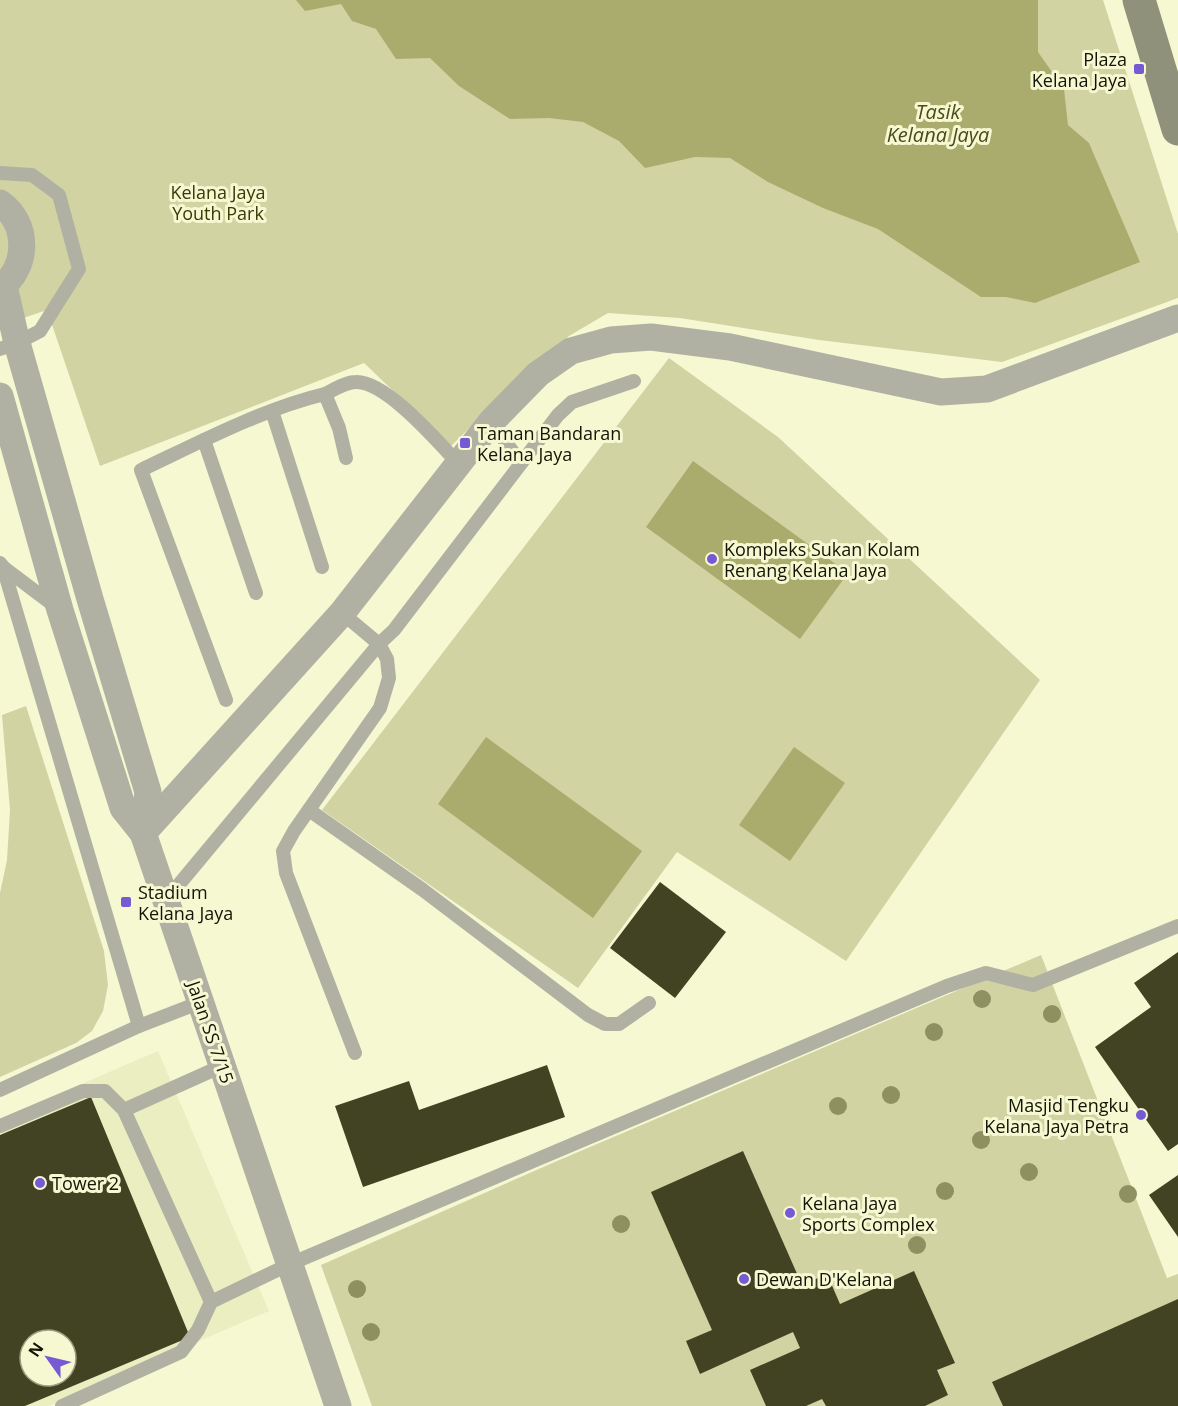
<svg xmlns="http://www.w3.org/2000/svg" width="1178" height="1406" font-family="'Open Sans',sans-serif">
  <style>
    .built { fill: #ebeec0; fill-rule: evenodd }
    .green { fill: #d1d3a3 }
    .water { fill: #aaac6d }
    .building { fill: #424323; fill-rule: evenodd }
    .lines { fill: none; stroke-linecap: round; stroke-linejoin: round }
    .lane { stroke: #b0b1a2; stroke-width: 14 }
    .street { stroke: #b0b1a2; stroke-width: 27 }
    .secondary { stroke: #90917a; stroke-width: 33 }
    .tree { fill: #8f9062 }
    .poi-dot { fill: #765ad4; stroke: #f6f8d2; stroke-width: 2 }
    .labels { text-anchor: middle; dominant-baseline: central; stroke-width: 6; stroke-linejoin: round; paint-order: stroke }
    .poi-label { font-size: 18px; fill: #141407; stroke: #f6f8d2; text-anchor: start }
    .park-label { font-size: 18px; fill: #3a3a07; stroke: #f6f8d2 }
    .street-label { font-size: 18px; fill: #141407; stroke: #f6f8d2 }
    .water-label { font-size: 20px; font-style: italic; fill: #4a4a1a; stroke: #f6f8d2 }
  </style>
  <rect width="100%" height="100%" fill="#f6f8d2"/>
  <!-- built -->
  <path class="built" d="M 158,1051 L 269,1311 L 49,1406 L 0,1406 L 0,1119 ZM 30,1340 L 66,1340 L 66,1376 L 30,1376 Z"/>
  <!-- green -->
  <g class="green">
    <path d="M 0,0 L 1103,0 L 1178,234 L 1178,298 L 1002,362 L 819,340 L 680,318 L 608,313 L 569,336 L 504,394 L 451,446 L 364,363 L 100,466 L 47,310 L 0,326 Z"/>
    <path d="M 669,358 L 778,437 L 1040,680 L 846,961 L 677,852 L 578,988 L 322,810 Z"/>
    <path d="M 26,706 L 104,951 L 108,985 L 103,1011 L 92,1031 L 76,1043 L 0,1077 L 0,893 L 7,860 L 10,810 L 2,715 Z"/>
    <path d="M 1041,955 L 1167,1278 L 1178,1274 L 1178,1406 L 372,1406 L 321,1265 L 557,1161 Z"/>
  </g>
  <!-- water -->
  <g class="water">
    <path d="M 296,0 L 1038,0 L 1038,52 L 1064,89 L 1068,125 L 1089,143 L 1140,262 L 1035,303 L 1006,297 L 981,297 L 878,229 L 823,208 L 768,182 L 730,158 L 695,157 L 645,168 L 619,141 L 583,122 L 549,118 L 510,119 L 459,86 L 430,58 L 396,59 L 376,29 L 352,21 L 341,4 L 305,11 Z"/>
    <path d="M 693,461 L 848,573 L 800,639 L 646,527 Z"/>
    <path d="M 486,737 L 642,851 L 593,918 L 438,804 Z"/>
    <path d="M 794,747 L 845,783 L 790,861 L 739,825 Z"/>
  </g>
  <!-- building -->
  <g class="building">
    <path d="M 660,882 L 726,932 L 675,998 L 610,948 Z"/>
    <path d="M 1178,952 L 1178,1144 L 1168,1151 L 1095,1047 L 1151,1007 L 1134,983 Z"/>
    <path d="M 547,1065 L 565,1117 L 363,1187 L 335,1106 L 409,1081 L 419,1110 Z"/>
    <path d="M 91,1097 L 190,1337 L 25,1406 L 0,1406 L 0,1135 ZM 30,1340 L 66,1340 L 66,1376 L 30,1376 Z"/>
    <path d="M 743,1151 L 802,1285 L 827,1274 L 840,1304 L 914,1271 L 955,1363 L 937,1370 L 948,1395 L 925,1406 L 826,1406 L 822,1399 L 806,1406 L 766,1406 L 750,1370 L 800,1348 L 793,1332 L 700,1374 L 686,1341 L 712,1330 L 651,1192 Z"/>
    <path d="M 1178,1175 L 1178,1237 L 1149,1195 Z"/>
    <path d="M 1178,1299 L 1178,1406 L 1003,1406 L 992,1382 Z"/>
  </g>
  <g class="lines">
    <!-- lane -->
    <g class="lane">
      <path d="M 0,173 L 32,175 L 59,195 L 79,269 L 40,331 L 17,343 L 0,349"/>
      <path d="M 325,394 C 335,389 346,382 356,382 C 386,381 438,442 458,463"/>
      <path d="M 272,411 L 322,567"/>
      <path d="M 491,422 L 521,463"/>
      <path d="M 204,440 L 256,593"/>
      <path d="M 0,563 L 3,567 L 139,1026"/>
      <path d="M 3,567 L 56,607"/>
      <path d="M 342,613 L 379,644 L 387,659 L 389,678 L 380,708 L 294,831 L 283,851 L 286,873 L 355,1053"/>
      <path d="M 226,700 L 141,470 C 198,443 265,408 325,394 L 339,428 L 346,458"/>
      <path d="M 309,810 L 423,890 L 588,1015 L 605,1024 L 619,1024 L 649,1003"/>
      <path d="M 166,900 L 379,644 L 394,630 L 558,415 L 572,402 L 634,381"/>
      <path d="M 0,1090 L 139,1026 L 201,1002"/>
      <path d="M 124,1110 L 222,1066"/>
      <path d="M 0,1126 L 83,1091 L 105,1091 L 124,1110 L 211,1302"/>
      <path d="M 62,1406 L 181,1352 L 198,1330 L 211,1302 L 290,1264 L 947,986 L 986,973 L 1033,985 L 1178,926"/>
    </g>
    <!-- street -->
    <g class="street">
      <path d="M 0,203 C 29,223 29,267 0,288"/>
      <path d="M 4,286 L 17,343 L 90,599 L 148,792 L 143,833"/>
      <path d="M 0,396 L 60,610 L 123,808 L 143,833 L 338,1406"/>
      <path d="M 143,833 L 342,613 L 491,422 L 538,374 L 571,351 L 611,340 L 651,337 L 730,347 L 941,392 L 987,389 L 1178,318"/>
    </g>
    <!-- secondary -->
    <path class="secondary" d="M 1139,0 L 1178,129"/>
  </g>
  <!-- trees -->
  <g class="tree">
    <circle cx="982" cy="999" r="9"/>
    <circle cx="1052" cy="1014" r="9"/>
    <circle cx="934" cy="1032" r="9"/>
    <circle cx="891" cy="1095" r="9"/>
    <circle cx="838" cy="1106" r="9"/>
    <circle cx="981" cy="1140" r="9"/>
    <circle cx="1029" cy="1172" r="9"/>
    <circle cx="945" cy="1191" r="9"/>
    <circle cx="1128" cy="1194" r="9"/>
    <circle cx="621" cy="1224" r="9"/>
    <circle cx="917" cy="1245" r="9"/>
    <circle cx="357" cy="1289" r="9"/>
    <circle cx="371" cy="1332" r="9"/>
  </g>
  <!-- markers -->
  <g class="poi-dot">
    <rect x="1133" y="63" width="12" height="12" rx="3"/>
    <rect x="459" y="437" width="12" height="12" rx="3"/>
    <circle cx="712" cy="559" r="6"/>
    <rect x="120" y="896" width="12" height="12" rx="3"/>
    <circle cx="1141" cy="1115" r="6"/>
    <circle cx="40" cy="1183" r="6"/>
    <circle cx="790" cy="1213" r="6"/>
    <circle cx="744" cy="1279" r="6"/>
  </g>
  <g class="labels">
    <!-- poi labels -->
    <g class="poi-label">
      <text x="1127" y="59" text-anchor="end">Plaza<tspan x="1127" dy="21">Kelana Jaya</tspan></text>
      <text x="477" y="433">Taman Bandaran<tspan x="477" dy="21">Kelana Jaya</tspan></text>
      <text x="724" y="549">Kompleks Sukan Kolam<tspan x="724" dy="21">Renang Kelana Jaya</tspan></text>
      <text x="138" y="892">Stadium<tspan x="138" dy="21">Kelana Jaya</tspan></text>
      <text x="1129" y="1105" text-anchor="end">Masjid Tengku<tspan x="1129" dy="21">Kelana Jaya Petra</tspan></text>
      <text x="52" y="1183">Tower 2</text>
      <text x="802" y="1203">Kelana Jaya<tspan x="802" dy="21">Sports Complex</tspan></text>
      <text x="756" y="1279">Dewan D'Kelana</text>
    </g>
    <!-- park labels -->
    <g class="park-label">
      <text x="218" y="192">Kelana Jaya<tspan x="218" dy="21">Youth Park</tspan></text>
    </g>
    <!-- street labels -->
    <g class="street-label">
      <text transform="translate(211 1032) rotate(71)">Jalan SS 7/15</text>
    </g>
    <!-- water labels -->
    <g class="water-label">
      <text x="938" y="111">Tasik<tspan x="938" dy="23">Kelana Jaya</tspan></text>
    </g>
  </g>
  <!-- north arrow -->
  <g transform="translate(48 1358) rotate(304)"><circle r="28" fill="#f6f8d2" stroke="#9c9d81" stroke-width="1.5"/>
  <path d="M0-4.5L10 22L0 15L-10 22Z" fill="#765ad4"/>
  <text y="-9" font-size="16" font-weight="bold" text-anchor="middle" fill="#141407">N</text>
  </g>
</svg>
